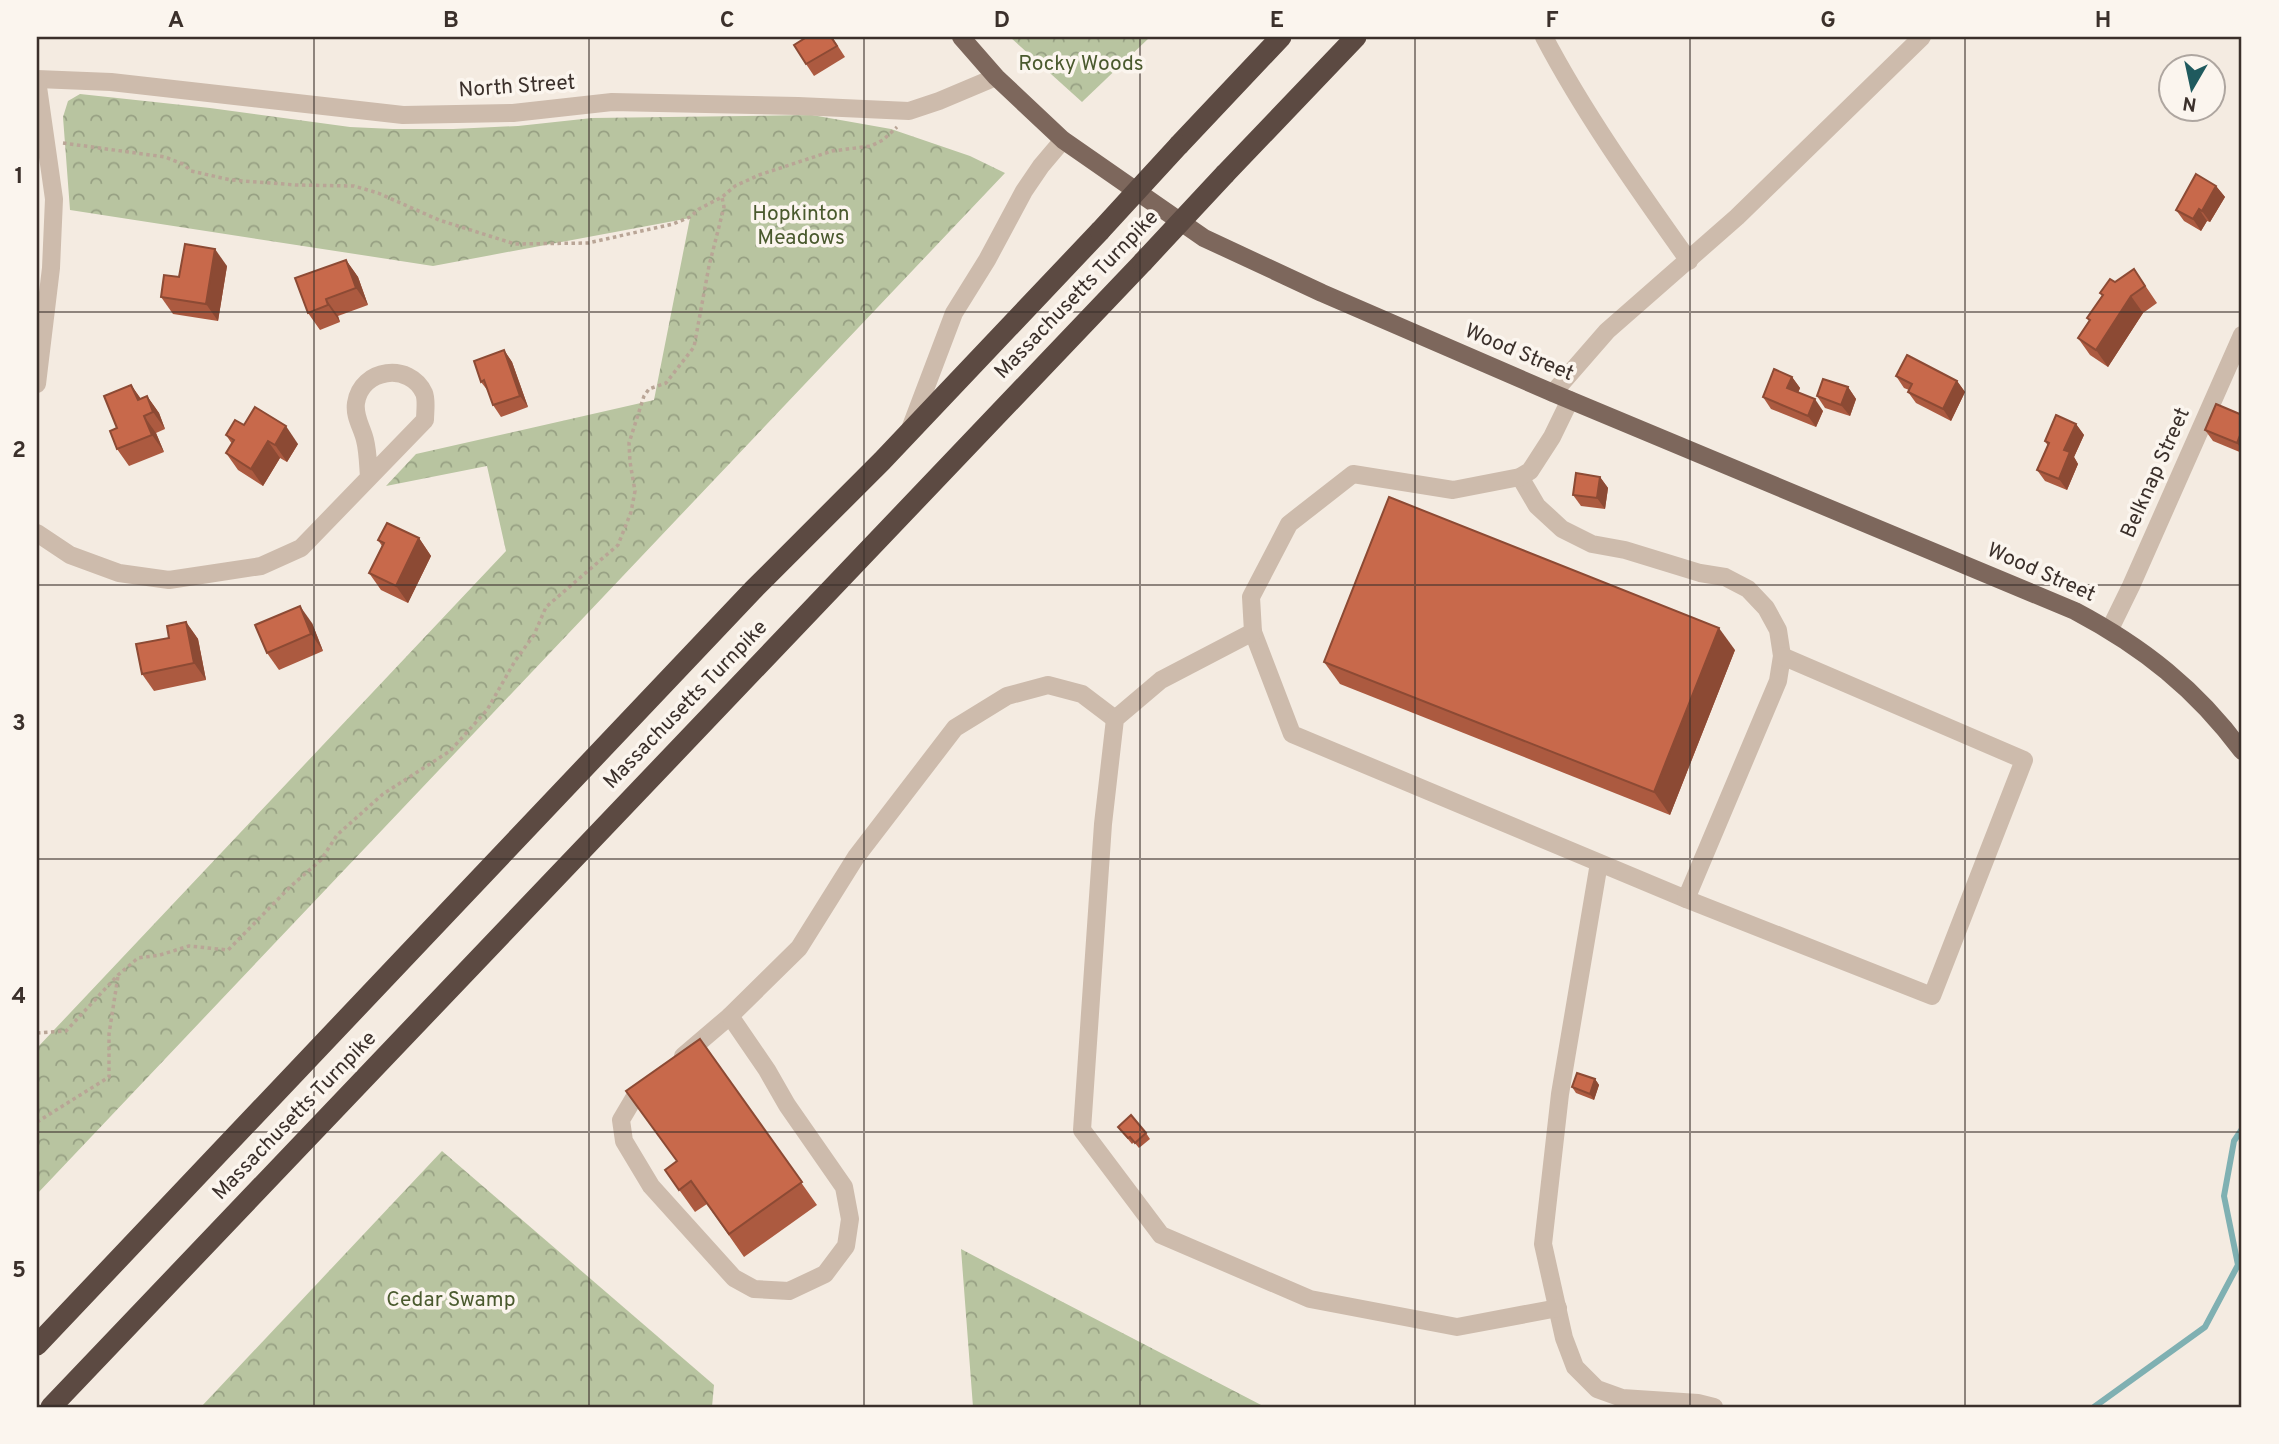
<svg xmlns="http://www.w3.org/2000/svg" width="2279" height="1444" font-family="Overpass,sans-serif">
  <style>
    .park { fill: url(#park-crowns) }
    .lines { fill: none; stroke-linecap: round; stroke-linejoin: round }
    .stream { stroke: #7fb0b2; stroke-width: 6 }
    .path { stroke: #b9a596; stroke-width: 3.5; stroke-dasharray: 3.5 3.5; stroke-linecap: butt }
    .minor { stroke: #cdbbac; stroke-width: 18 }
    .major { stroke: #7d675c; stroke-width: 18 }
    .highway { stroke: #5c4a42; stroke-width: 21 }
    .highway-bridge { stroke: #5c4a42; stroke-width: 21 }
    .wall { fill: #ac5a40 }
    .shaded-wall { fill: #8c4a34 }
    .building { fill: #c8694b; stroke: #8c4a34; stroke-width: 2 }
    .grid { fill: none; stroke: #3b302b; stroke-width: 2; stroke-opacity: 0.55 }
    .labels { text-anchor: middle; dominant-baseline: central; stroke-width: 7; stroke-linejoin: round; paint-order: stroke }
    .park-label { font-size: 21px; fill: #4a5a2e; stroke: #fbf5ee }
    .street-label { font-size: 21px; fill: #3b302b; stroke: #fbf5ee }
    .neatline { fill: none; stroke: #3b302b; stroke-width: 2.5 }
    .grid-label { font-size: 23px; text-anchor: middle; font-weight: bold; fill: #3b302b }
  </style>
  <defs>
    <pattern id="park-crowns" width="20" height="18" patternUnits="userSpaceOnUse" patternTransform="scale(1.75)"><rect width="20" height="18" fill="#b8c4a0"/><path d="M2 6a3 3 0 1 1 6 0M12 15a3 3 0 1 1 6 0" fill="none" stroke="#97a083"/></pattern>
  </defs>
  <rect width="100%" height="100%" fill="#f4ebe1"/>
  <!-- park -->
  <g class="park">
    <path d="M 1010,37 L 1150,37 L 1082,102 Z"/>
    <path d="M 80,94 L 210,108 L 350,127 L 393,129 L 453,129 L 518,126 L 592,118 L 812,115 L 891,129 L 970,156 L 1005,173 L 37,1194 L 37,1048 L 506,551 L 487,466 L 386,486 L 416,454 L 654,400 L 690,218 L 433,266 L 70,210 L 63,117 L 68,101 Z"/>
    <path d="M 442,1151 L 714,1385 L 712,1407 L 201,1407 Z"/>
    <path d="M 961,1249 L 997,1268 L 1265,1407 L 973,1407 Z"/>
  </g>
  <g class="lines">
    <!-- stream -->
    <path class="stream" d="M 2094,1407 L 2205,1327 L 2238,1265 L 2224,1196 L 2234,1141 L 2242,1129"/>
    <!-- path -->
    <g class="path">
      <path d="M 63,143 L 165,157 L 183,164 L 191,171 L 231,180 L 296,185 L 354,186 L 378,193 L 439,220 L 515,244 L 588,243 L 673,224 L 690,217 L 699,209 L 722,197 L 735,186 L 759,175 L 832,151 L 871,146 L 883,140 L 897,127"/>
      <path d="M 37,1033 L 66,1031 L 118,975 L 138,958 L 160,955 L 189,946 L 228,950 L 291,886 L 321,860 L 337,835 L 383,794 L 450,751 L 487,710 L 515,661 L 534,635 L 546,607 L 618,545 L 631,512 L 635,491 L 630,462 L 629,443 L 644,396 L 649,389 L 666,383 L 694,347 L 709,266 L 724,207 L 722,197"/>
      <path d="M 37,1122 L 109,1077 L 109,1034 L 118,976"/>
    </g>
    <!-- minor -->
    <g class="minor">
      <path d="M 1544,37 C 1585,115 1638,189 1689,261"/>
      <path d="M 37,79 L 111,82 L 403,115 L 513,113 L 612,102 L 798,106 L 909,111 L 939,101 L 996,77"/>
      <path d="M 37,80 L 54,199 L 51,268 L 37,384"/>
      <path d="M 1553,393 L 1607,331 L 1737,217 L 1922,37"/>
      <path d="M 910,429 L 954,313 L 987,260 L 1024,191 L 1041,166 L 1063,140"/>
      <path d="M 37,533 L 70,555 L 119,573 L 169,580 L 261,566 L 301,548 L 425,420 C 425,412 427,400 424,393 C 410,362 361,368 356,403 C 354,417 362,427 365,440 C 368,452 368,465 369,477"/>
      <path d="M 2110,629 L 2131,586 L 2242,335"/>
      <path d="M 1253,632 L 1292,734 L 1686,899 L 1778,681 L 1782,656 L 1778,630 L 1766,608 L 1748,589 L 1725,577 L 1700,573 L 1625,550 L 1592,544 L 1562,529 L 1537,506 L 1520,477"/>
      <path d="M 1599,863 L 1560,1094 L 1543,1244 L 1564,1338 L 1575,1367 L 1597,1389 L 1622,1398 L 1698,1403 L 1714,1407"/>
      <path d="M 1686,899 L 1932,996 L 2024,760 L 1782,656"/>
      <path d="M 683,1056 L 730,1016"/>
      <path d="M 651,1084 L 634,1098 L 621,1120 L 624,1141 L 651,1186 L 734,1278 L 754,1289 L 789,1291 L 825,1274 L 846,1246 L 850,1219 L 844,1187 L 787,1105 L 767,1070 L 730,1016 L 799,948 L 856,857 L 955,728 L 1007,696 L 1048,685 L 1082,694 L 1115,719"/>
      <path d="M 1558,1308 L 1457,1327 L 1310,1299 L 1161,1235 L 1082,1130 L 1103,824 L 1115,719 L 1161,680 L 1253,632 L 1251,597 L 1289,524 L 1353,474 L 1453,490 L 1520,477 L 1530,471 L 1552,437 L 1570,400"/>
    </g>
    <!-- major -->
    <path class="major" d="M 961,37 L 996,77 L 1063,140 L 1204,238 L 1322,293 L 1553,393 L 2075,611 C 2143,647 2196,689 2242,751"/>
    <!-- highway -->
    <g class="highway">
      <path d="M 1179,145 L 1281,37"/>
      <path d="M 1225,174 L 1356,37"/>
      <path d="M 37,1345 L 753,590 L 882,461 L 1100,231"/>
      <path d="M 51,1407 L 1143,262"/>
    </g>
    <!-- highway-bridge -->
    <g class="highway-bridge">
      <path d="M 1100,231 L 1179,145"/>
      <path d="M 1143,262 L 1225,174"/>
    </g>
  </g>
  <!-- wall -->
  <g class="wall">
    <path d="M 832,37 L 845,57 L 814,76 L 806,64 Z"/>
    <path d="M 2216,186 L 2225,197 L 2210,222 L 2207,221 L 2201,231 L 2184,221 L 2176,210 Z"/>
    <path d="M 346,260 L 358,277 L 368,305 L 338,316 L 340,322 L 320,330 L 308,313 Z"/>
    <path d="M 227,266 L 218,321 L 173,314 L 161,297 L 179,277 Z"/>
    <path d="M 2134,269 L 2157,303 L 2143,313 L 2108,367 L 2090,355 L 2078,338 L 2089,321 L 2087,318 L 2102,296 L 2100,293 Z"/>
    <path d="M 504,350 L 512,362 L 528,407 L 501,417 L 493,405 L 488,391 L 481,382 Z"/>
    <path d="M 1896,376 L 1957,381 L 1965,392 L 1951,421 L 1916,403 L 1908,392 L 1909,390 L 1904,388 Z"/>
    <path d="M 1792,377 L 1800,388 L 1798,393 L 1823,411 L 1816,427 L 1771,409 L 1763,397 Z"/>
    <path d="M 131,385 L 141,399 L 147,396 L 159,413 L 165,429 L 156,433 L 164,452 L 129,466 L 117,449 Z"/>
    <path d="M 1848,387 L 1856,399 L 1850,416 L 1825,408 L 1817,396 Z"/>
    <path d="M 2242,415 L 2242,453 L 2213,441 L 2205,430 Z"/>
    <path d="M 2076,424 L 2084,435 L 2074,457 L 2078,464 L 2067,490 L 2045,481 L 2037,470 L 2048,446 L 2045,441 Z"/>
    <path d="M 244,425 L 298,444 L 287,462 L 280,458 L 263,486 L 238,470 L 226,453 L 232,444 L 226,435 Z"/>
    <path d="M 1600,477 L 1608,488 L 1605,509 L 1581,506 L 1573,495 Z"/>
    <path d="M 419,538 L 431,556 L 408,603 L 381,590 L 369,573 L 382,546 L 378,540 Z"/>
    <path d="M 186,622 L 198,639 L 206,680 L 154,691 L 142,674 L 169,638 Z"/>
    <path d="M 312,623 L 323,651 L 279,670 L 267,653 Z"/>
    <path d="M 1735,650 L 1670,815 L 1340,684 L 1324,662 Z"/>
    <path d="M 700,1039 L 817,1205 L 744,1257 L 707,1204 L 695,1212 L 665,1170 L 677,1162 Z"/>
    <path d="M 1595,1079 L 1599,1085 L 1594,1100 L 1576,1093 L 1572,1087 Z"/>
    <path d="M 1118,1127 L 1146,1133 L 1150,1139 L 1139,1148 L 1134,1142 L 1132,1144 Z"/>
  </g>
  <!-- shaded-wall -->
  <g class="shaded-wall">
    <path d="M 2216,186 L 2225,197 L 2210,222 L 2202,211 Z"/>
    <path d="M 2199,209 L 2207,221 L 2201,231 L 2193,219 Z"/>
    <path d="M 215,249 L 227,266 L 218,321 L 206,304 Z"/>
    <path d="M 346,260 L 358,277 L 368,305 L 356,288 Z"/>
    <path d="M 2131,296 L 2143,313 L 2108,367 L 2096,350 Z"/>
    <path d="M 326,299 L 338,316 L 340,322 L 328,305 Z"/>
    <path d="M 504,350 L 512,362 L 528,407 L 520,396 Z"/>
    <path d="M 1792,377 L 1800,388 L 1795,400 L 1787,388 Z"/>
    <path d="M 1957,381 L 1965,392 L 1951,421 L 1943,409 Z"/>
    <path d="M 131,385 L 143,402 L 138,400 Z"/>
    <path d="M 1848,387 L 1856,399 L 1850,416 L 1841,405 Z"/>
    <path d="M 147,396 L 159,413 L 165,429 L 153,412 Z"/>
    <path d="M 1815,399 L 1823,411 L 1816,427 L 1808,416 Z"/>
    <path d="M 144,416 L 156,433 L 164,452 L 152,435 Z"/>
    <path d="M 2076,424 L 2084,435 L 2074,457 L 2078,464 L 2067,490 L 2059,479 L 2064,450 Z"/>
    <path d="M 286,426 L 298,444 L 287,462 L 275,445 Z"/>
    <path d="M 2242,430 L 2242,450 L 2237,443 Z"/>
    <path d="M 268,441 L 280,458 L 263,486 L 251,469 Z"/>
    <path d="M 1600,477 L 1608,488 L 1605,509 L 1597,498 Z"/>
    <path d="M 419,538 L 431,556 L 408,603 L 396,586 Z"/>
    <path d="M 300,606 L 312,623 L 323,651 L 311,634 Z"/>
    <path d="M 186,622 L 198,639 L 206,680 L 194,663 Z"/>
    <path d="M 1719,628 L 1735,650 L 1670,815 L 1654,792 Z"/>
    <path d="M 1595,1079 L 1599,1085 L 1594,1100 L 1590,1094 Z"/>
  </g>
  <!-- building -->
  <g class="building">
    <path d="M 804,37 L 831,37 L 837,46 L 806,64 L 794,45 L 805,38 Z"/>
    <path d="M 2196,174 L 2216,186 L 2202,211 L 2199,209 L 2193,219 L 2176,210 Z"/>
    <path d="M 185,244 L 215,249 L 206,304 L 161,297 L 164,275 L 179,277 Z"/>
    <path d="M 346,260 L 356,288 L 326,299 L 328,305 L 308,313 L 295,278 Z"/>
    <path d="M 2134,269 L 2145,286 L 2131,296 L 2096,350 L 2078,338 L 2090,320 L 2087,318 L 2103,295 L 2100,293 L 2110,279 L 2115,282 Z"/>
    <path d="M 504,350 L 520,396 L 493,405 L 484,380 L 481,382 L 474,361 Z"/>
    <path d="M 1907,355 L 1957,381 L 1943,409 L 1908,392 L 1912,384 L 1896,376 Z"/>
    <path d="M 1774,369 L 1792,377 L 1787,388 L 1815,399 L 1808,416 L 1763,397 Z"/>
    <path d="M 1823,379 L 1848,387 L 1841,405 L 1817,396 Z"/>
    <path d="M 131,385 L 138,400 L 147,396 L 153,412 L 144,416 L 152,435 L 117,449 L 110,431 L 117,428 L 104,396 Z"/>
    <path d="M 2216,404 L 2242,415 L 2242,430 L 2237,443 L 2205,430 Z"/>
    <path d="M 255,407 L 286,426 L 275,445 L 268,441 L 251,469 L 226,453 L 234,440 L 226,435 L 235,420 L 244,425 Z"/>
    <path d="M 2056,415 L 2076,424 L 2064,450 L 2070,452 L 2059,479 L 2037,470 L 2049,443 L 2045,441 Z"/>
    <path d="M 1576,473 L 1600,477 L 1597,498 L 1573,495 Z"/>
    <path d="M 1389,497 L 1719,628 L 1654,792 L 1324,662 Z"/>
    <path d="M 387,523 L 419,538 L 396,586 L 369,573 L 384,543 L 378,540 Z"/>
    <path d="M 300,606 L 311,634 L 267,653 L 255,625 Z"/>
    <path d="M 186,622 L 194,663 L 142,674 L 136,644 L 169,638 L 167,626 Z"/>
    <path d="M 700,1039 L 802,1182 L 729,1234 L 691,1181 L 679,1190 L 665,1170 L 677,1161 L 626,1091 Z"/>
    <path d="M 1577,1073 L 1595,1079 L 1590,1094 L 1572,1087 Z"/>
    <path d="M 1131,1115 L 1146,1133 L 1135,1143 L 1130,1137 L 1128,1138 L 1118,1127 Z"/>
  </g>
  <!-- grid -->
  <path class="grid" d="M 314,37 L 314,1407M 589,37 L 589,1407M 864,37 L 864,1407M 1140,37 L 1140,1407M 1415,37 L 1415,1407M 1690,37 L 1690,1407M 1965,37 L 1965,1407M 37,312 L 2242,312M 37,585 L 2242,585M 37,859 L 2242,859M 37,1132 L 2242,1132"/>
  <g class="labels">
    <!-- park labels -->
    <g class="park-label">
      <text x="1081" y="64">Rocky Woods</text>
      <text x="801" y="214">Hopkinton<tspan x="801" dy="24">Meadows</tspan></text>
      <text x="451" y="1300">Cedar Swamp</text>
    </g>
    <!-- street labels -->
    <g class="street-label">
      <text transform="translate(517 87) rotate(-4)">North Street</text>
      <text transform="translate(1077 295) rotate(-46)">Massachusetts Turnpike</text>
      <text transform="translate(1519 353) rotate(23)">Wood Street</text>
      <text transform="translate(2156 473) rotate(-66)">Belknap Street</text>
      <text transform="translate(2041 573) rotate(24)">Wood Street</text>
      <text transform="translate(686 705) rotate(-46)">Massachusetts Turnpike</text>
      <text transform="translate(295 1116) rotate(-46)">Massachusetts Turnpike</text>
    </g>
  </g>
  <!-- border -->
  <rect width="2279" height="1444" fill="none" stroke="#fbf5ee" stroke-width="77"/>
  <!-- north arrow -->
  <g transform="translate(2192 88) rotate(189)"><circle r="33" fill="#fbf5ee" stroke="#aea6a0" stroke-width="2"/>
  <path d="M0-5L12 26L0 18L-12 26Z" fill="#1f5a5e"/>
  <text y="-10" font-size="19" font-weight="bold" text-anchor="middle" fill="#3b302b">N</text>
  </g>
  <rect x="38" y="38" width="2202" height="1368" class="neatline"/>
  <g class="grid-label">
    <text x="176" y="27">A</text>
    <text x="451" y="27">B</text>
    <text x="727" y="27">C</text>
    <text x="1002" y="27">D</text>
    <text x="1277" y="27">E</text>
    <text x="1552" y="27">F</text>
    <text x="1828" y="27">G</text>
    <text x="2103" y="27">H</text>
    <text x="19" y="183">1</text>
    <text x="19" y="457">2</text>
    <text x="19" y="730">3</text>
    <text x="19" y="1003">4</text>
    <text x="19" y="1277">5</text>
  </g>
</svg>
